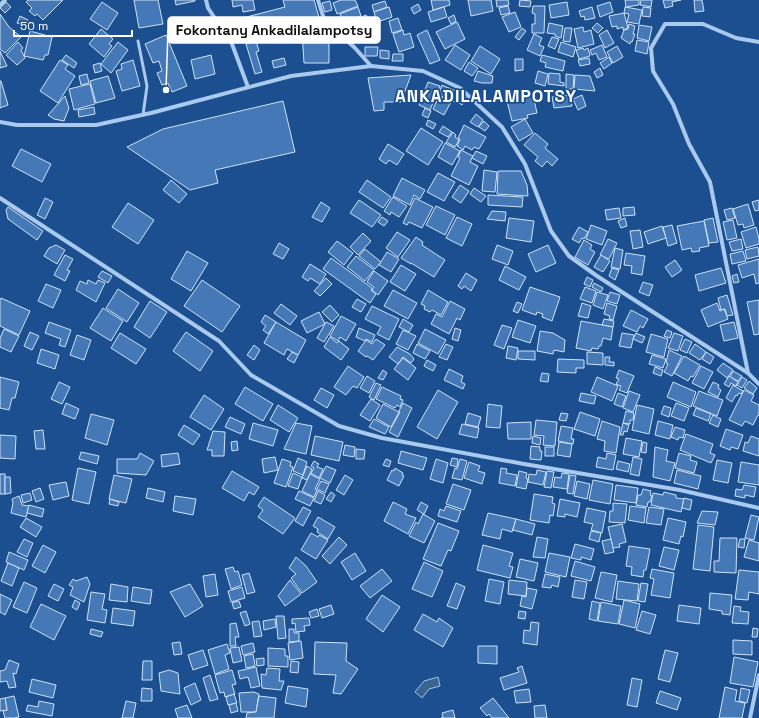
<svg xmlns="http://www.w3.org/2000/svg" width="759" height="718" font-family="'Space Grotesk',sans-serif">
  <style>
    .water { fill: #3c6290; stroke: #9cc4f0 }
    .building { fill: #4478b7; stroke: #cfe3fa }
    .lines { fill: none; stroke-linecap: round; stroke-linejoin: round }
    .lane { stroke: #a9c9ee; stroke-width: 3 }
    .street { stroke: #a9c9ee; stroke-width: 4 }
    .labels { text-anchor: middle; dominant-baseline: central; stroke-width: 3.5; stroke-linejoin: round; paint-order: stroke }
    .district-label { font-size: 17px; font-weight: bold; letter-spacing: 1px; fill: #fff; stroke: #1b4f8f }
    .leader { fill: none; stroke: #fff; stroke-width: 1.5 }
    .callout-dot { fill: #fff; stroke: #1b4f8f; stroke-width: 1.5 }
    .callout { fill: #fff; stroke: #fff; stroke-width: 1.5 }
    .callout-label { font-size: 14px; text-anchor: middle; font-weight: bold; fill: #111 }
  </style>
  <rect width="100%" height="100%" fill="#1b4f8f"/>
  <!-- water -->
  <path class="water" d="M 438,677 L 440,686 L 429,689 L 422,698 L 415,692 L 424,681 Z"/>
  <!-- building -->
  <g class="building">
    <path d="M 28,0 L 63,0 L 43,20 L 37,14 L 35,16 L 29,11 L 32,8 L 26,2 Z"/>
    <path d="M 134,0 L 158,0 L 163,24 L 139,28 Z"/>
    <path d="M 175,0 L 195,0 L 195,1 L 176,5 Z"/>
    <path d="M 232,0 L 253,0 L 255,10 L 243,12 L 242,5 L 233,7 Z"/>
    <path d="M 283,0 L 314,0 L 321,24 L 307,28 L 307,26 L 245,42 L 239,19 L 285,7 Z"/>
    <path d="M 341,0 L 355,0 L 358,6 L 337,14 L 333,3 Z"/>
    <path d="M 431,0 L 449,0 L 450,5 L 433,10 Z"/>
    <path d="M 468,0 L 491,0 L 493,11 L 471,16 Z"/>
    <path d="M 496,0 L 508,0 L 509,5 L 497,7 Z"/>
    <path d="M 520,0 L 531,1 L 530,7 L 519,6 Z"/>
    <path d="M 625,0 L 639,0 L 639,5 L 626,7 Z"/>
    <path d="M 641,0 L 652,0 L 651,7 L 640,5 Z"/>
    <path d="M 663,0 L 681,0 L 672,2 L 673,6 L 665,8 Z"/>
    <path d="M 694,0 L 702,0 L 704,11 L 695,12 Z"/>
    <path d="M 330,1 L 332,10 L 325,12 L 322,3 Z"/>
    <path d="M 385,1 L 387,7 L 374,12 L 372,5 Z"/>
    <path d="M 6,2 L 11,7 L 5,13 L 0,8 Z"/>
    <path d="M 102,2 L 118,13 L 107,30 L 90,19 Z"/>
    <path d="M 567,2 L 569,15 L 551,18 L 549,5 Z"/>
    <path d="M 610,2 L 613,12 L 600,17 L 597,6 Z"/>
    <path d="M 418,4 L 421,10 L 414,14 L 411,8 Z"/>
    <path d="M 508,6 L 510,13 L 501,15 L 499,8 Z"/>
    <path d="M 533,6 L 545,6 L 544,33 L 532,33 L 532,24 L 535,24 L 535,14 L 532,13 Z"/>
    <path d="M 358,7 L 361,16 L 344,23 L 340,14 Z"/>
    <path d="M 389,7 L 392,17 L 377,22 L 374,12 Z"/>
    <path d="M 444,7 L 447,17 L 431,22 L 428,12 Z"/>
    <path d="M 592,7 L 595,18 L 585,20 L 584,16 L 581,17 L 579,11 Z"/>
    <path d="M 625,7 L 642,10 L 639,24 L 627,22 L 629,14 L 624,13 Z"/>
    <path d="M 643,7 L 651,8 L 650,17 L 642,16 Z"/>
    <path d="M 515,12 L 521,27 L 509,32 L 502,17 Z"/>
    <path d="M 624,13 L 628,28 L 623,30 L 623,27 L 617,29 L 617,26 L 612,27 L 609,16 Z"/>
    <path d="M 0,14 L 9,27 L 21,37 L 5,53 L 0,49 Z"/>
    <path d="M 366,15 L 371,28 L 363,32 L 357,19 Z"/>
    <path d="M 454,15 L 456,21 L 451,24 L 448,18 Z"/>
    <path d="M 20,16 L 28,20 L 26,26 L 17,23 Z"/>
    <path d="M 398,18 L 402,30 L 392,33 L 389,21 Z"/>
    <path d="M 457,22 L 465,39 L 445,49 L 436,32 Z"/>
    <path d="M 549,23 L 563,26 L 561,38 L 555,36 L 555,34 L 547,33 Z"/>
    <path d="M 597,23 L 603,28 L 598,33 L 592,28 Z"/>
    <path d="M 629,24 L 635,26 L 633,34 L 635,34 L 632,42 L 631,41 L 630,44 L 621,38 L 624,30 L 628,29 Z"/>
    <path d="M 639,25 L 652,27 L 649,41 L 637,38 Z"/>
    <path d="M 583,27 L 584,32 L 591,30 L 594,44 L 578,48 L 574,29 Z"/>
    <path d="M 522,28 L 526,31 L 519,40 L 515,37 Z"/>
    <path d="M 565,28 L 572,28 L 570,42 L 563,41 Z"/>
    <path d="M 101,29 L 113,39 L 109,44 L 112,46 L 104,57 L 89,44 Z"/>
    <path d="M 403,30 L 404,35 L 410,33 L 414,47 L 399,52 L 393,34 Z"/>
    <path d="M 427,30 L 440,60 L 430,64 L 417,35 Z"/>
    <path d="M 607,30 L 614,43 L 605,48 L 599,35 Z"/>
    <path d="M 30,31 L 52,37 L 48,55 L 45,55 L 43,60 L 24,56 Z"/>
    <path d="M 313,31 L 314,36 L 322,35 L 329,45 L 329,63 L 304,63 L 302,32 Z"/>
    <path d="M 534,34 L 542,38 L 539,45 L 544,47 L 540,56 L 527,50 Z"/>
    <path d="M 166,35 L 187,86 L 172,92 L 168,83 L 162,85 L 157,73 L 162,71 L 159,61 L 153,63 L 145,44 Z"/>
    <path d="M 552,37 L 559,39 L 555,49 L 548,46 Z"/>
    <path d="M 637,40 L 649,42 L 647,54 L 635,51 Z"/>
    <path d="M 256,41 L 259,51 L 256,52 L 262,72 L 255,74 L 246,44 Z"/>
    <path d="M 18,42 L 23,48 L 21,50 L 25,58 L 17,65 L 6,55 Z"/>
    <path d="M 118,42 L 128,50 L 111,73 L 101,64 Z"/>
    <path d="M 561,42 L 576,47 L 573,57 L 558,52 Z"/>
    <path d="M 455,45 L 470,55 L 461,70 L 445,60 Z"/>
    <path d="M 602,45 L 607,57 L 599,60 L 596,53 L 592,55 L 590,50 Z"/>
    <path d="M 480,46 L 500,59 L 491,74 L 471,61 Z"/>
    <path d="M 617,46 L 623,57 L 613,63 L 607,52 Z"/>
    <path d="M 365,47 L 378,47 L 377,56 L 365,56 Z"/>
    <path d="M 583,48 L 584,50 L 588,48 L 590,56 L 579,59 L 576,50 Z"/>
    <path d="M 380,50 L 389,51 L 389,59 L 380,58 Z"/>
    <path d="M 0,51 L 7,66 L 0,68 Z"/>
    <path d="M 393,54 L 403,54 L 403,61 L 392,61 Z"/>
    <path d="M 66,55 L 77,63 L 74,68 L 62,60 Z"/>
    <path d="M 211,55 L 215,74 L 195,79 L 191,60 Z"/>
    <path d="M 542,55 L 565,61 L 563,71 L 545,67 L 546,63 L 540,61 Z"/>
    <path d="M 609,57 L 612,63 L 604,69 L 600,63 Z"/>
    <path d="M 284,58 L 286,65 L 274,68 L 272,61 Z"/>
    <path d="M 589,58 L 590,64 L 580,66 L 578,60 Z"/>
    <path d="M 515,59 L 523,59 L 523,70 L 515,71 Z"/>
    <path d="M 60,60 L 68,65 L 65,69 L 75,76 L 58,103 L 40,91 Z"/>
    <path d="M 133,60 L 140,86 L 122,91 L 116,71 L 122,69 L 121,64 Z"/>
    <path d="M 469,62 L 478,68 L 472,76 L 464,71 Z"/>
    <path d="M 100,63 L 102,71 L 95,73 L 93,65 Z"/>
    <path d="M 600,68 L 603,75 L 597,78 L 594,72 Z"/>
    <path d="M 478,71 L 493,76 L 492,83 L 482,83 L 474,81 Z"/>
    <path d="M 538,71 L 548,74 L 545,86 L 535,83 Z"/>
    <path d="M 549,73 L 560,74 L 560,82 L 564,83 L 564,86 L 548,84 Z"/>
    <path d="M 87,74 L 89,83 L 81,85 L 79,76 Z"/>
    <path d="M 566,74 L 574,75 L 573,89 L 566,89 Z"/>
    <path d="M 411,75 L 401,102 L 384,102 L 384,110 L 374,111 L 368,78 Z"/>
    <path d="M 575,75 L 590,76 L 595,91 L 574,89 Z"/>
    <path d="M 108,76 L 115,98 L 96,103 L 90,81 Z"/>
    <path d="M 0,81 L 1,81 L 8,105 L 0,108 Z"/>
    <path d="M 428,82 L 440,86 L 430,110 L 419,105 Z"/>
    <path d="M 90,84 L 95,104 L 74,110 L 69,89 Z"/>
    <path d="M 442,85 L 458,92 L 455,102 L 438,95 Z"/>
    <path d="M 459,94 L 466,98 L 462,105 L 456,101 Z"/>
    <path d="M 533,95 L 537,113 L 527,115 L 528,118 L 512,121 L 507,101 Z"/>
    <path d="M 571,95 L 572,106 L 554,108 L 552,97 Z"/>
    <path d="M 582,95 L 586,106 L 578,110 L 573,99 Z"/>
    <path d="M 65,96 L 69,108 L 64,121 L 54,119 L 48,115 Z"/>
    <path d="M 439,96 L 451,102 L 444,115 L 433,109 Z"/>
    <path d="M 283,101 L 295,152 L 215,170 L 218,183 L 190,190 L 127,147 L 163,129 Z"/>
    <path d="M 94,107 L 95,114 L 79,117 L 78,110 Z"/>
    <path d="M 425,108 L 431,111 L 428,118 L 422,115 Z"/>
    <path d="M 476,114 L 483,120 L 478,127 L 470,122 Z"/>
    <path d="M 525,119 L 533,133 L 519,141 L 511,127 Z"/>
    <path d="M 428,120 L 436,124 L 433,129 L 426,125 Z"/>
    <path d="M 484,121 L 489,126 L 485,131 L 479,127 Z"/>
    <path d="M 464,125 L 486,137 L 479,149 L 474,147 L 472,150 L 465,146 L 463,150 L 457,146 L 460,139 L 458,138 Z"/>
    <path d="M 443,126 L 452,132 L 448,137 L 439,132 Z"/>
    <path d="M 421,128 L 443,142 L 428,165 L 406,151 Z"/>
    <path d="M 453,132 L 456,135 L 455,137 L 459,140 L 455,147 L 446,142 Z"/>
    <path d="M 535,133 L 548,144 L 545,148 L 558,159 L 552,166 L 547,161 L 542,167 L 535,161 L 538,157 L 524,145 Z"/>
    <path d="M 445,143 L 460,151 L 452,165 L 438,157 Z"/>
    <path d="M 388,144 L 404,154 L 397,165 L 389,160 L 386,164 L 379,159 Z"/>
    <path d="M 21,149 L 51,164 L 42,182 L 12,166 Z"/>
    <path d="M 461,150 L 473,156 L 470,162 L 478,166 L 469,185 L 451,176 L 460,158 L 458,157 Z"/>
    <path d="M 476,151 L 487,156 L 483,164 L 472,158 Z"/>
    <path d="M 484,170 L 497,172 L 495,192 L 482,191 Z"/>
    <path d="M 498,171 L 521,171 L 527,185 L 528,196 L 497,194 Z"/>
    <path d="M 438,173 L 455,182 L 444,201 L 427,192 Z"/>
    <path d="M 402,178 L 425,190 L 420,199 L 414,195 L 410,205 L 393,196 Z"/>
    <path d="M 171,180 L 187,194 L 179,203 L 163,190 Z"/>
    <path d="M 367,180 L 391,197 L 383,208 L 359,192 Z"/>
    <path d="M 460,185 L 469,191 L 461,203 L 452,197 Z"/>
    <path d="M 474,188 L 486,196 L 481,202 L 470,194 Z"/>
    <path d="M 488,195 L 523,197 L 522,207 L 488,205 Z"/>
    <path d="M 393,197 L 407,206 L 399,217 L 391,212 L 390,215 L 384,211 Z"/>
    <path d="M 45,198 L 53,202 L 45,219 L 37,215 Z"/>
    <path d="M 415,198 L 433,207 L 422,228 L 409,222 L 407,225 L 403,223 Z"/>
    <path d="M 359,200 L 381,215 L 372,227 L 350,213 Z"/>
    <path d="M 759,200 L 759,210 L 755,211 L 752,202 Z"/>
    <path d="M 321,202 L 330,208 L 322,222 L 312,217 Z"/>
    <path d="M 128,203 L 154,220 L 138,244 L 112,227 Z"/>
    <path d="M 748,204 L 754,225 L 744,228 L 743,224 L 738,225 L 733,209 Z"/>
    <path d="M 436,206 L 455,215 L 445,235 L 426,225 Z"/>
    <path d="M 8,207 L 43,231 L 37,240 L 8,219 L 6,210 Z"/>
    <path d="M 634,207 L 635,215 L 623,216 L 623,208 Z"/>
    <path d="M 619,208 L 621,218 L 607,220 L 605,210 Z"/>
    <path d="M 732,208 L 735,218 L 727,220 L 724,210 Z"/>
    <path d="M 492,211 L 506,212 L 505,221 L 487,219 Z"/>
    <path d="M 382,217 L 388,221 L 384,226 L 378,222 Z"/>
    <path d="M 457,217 L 472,224 L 462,246 L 446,238 Z"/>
    <path d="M 509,218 L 534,221 L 531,242 L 506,238 Z"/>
    <path d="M 625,218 L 627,226 L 621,228 L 618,221 Z"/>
    <path d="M 713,218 L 718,242 L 709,243 L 704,220 Z"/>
    <path d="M 733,220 L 737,238 L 727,240 L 723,222 Z"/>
    <path d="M 704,221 L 709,246 L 699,248 L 700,251 L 692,252 L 691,248 L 682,250 L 677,226 Z"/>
    <path d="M 591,225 L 607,231 L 602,245 L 586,239 Z"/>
    <path d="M 672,225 L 677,243 L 668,246 L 663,227 Z"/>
    <path d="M 662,226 L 666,238 L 648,244 L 644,232 Z"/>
    <path d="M 579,227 L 588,232 L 584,239 L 582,238 L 579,243 L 572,239 Z"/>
    <path d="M 756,227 L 759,239 L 759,244 L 746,248 L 741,232 Z"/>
    <path d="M 640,230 L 643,247 L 633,249 L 630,231 Z"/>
    <path d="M 397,232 L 410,240 L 398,257 L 386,248 Z"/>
    <path d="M 363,233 L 371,241 L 358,255 L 350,247 Z"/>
    <path d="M 416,237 L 423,242 L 422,245 L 445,260 L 434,277 L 411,263 L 411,264 L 401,258 Z"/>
    <path d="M 608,239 L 617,243 L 609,259 L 600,255 Z"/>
    <path d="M 741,239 L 743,249 L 732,251 L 729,242 Z"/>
    <path d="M 584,240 L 592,245 L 590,249 L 595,252 L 588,265 L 575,257 Z"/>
    <path d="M 337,241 L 353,253 L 344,265 L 328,252 Z"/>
    <path d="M 279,243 L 289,249 L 283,259 L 273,254 Z"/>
    <path d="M 56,245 L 65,250 L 57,264 L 44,256 L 49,248 Z"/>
    <path d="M 497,245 L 513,251 L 508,265 L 492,259 Z"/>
    <path d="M 548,245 L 556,263 L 536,272 L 528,254 Z"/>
    <path d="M 758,247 L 759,256 L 747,259 L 745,250 Z"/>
    <path d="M 615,248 L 623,250 L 620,269 L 611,267 Z"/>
    <path d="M 365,249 L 381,262 L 375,269 L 359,256 Z"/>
    <path d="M 187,251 L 208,263 L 191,291 L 171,279 Z"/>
    <path d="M 743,251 L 746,261 L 732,264 L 730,254 Z"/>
    <path d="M 387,252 L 399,259 L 391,272 L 379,265 Z"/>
    <path d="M 626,253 L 645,256 L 642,275 L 631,273 L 632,266 L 624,265 Z"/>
    <path d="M 65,255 L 73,259 L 67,270 L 70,271 L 65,281 L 54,275 Z"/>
    <path d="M 601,255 L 610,261 L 603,272 L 594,267 Z"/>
    <path d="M 356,256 L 374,270 L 365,281 L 347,267 Z"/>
    <path d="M 331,258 L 372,288 L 371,290 L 376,294 L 370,303 L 323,269 Z"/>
    <path d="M 759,259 L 759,283 L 756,284 L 754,274 L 742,278 L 738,265 Z"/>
    <path d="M 675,260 L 682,270 L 672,277 L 665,267 Z"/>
    <path d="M 310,264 L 326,274 L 320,284 L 310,278 L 308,281 L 302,277 Z"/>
    <path d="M 401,265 L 416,274 L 405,291 L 390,282 Z"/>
    <path d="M 505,266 L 526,277 L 519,290 L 499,280 Z"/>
    <path d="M 612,268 L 619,270 L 615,280 L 609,276 Z"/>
    <path d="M 721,268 L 726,283 L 699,291 L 695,275 Z"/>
    <path d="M 102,271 L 112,276 L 108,283 L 98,277 Z"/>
    <path d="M 374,271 L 388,281 L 378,295 L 372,290 L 374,287 L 367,282 Z"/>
    <path d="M 466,273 L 477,280 L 471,291 L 464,286 L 462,289 L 458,286 Z"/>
    <path d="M 737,274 L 739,282 L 734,283 L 732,276 Z"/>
    <path d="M 587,277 L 593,280 L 590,287 L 584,284 Z"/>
    <path d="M 326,278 L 332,284 L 320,296 L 314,291 Z"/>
    <path d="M 88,280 L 96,284 L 98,280 L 105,283 L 96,302 L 76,290 L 80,281 L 87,284 Z"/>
    <path d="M 202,280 L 240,306 L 222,332 L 184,306 Z"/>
    <path d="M 643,282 L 653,285 L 649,296 L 639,292 Z"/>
    <path d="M 594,283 L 603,288 L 601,292 L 592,287 Z"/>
    <path d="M 46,284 L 61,290 L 53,308 L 38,301 Z"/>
    <path d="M 530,287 L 560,297 L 552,321 L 542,317 L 543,314 L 537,312 L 536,315 L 522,310 Z"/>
    <path d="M 585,287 L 596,291 L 592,303 L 580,299 Z"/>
    <path d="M 118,289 L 139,303 L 127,322 L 106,308 Z"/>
    <path d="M 393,290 L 417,303 L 408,319 L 384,306 Z"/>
    <path d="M 428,290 L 448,302 L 441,315 L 432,310 L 430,312 L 424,309 L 425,306 L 421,304 Z"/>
    <path d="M 597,292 L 608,295 L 603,309 L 593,305 Z"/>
    <path d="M 610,292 L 620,295 L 617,304 L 607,301 Z"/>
    <path d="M 727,295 L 733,315 L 727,316 L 725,309 L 721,310 L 718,298 Z"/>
    <path d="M 1,298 L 30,311 L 19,335 L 0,326 L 0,300 Z"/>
    <path d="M 357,299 L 366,304 L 361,312 L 352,307 Z"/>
    <path d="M 759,300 L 759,334 L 754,335 L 747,302 Z"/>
    <path d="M 150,301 L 167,312 L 150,338 L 134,327 Z"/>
    <path d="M 450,301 L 465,309 L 460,320 L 457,318 L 449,334 L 431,324 L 436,314 L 442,317 Z"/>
    <path d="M 517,302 L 522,304 L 518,313 L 513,311 Z"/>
    <path d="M 582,303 L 591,306 L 588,318 L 578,316 Z"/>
    <path d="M 607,303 L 617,306 L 613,320 L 609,319 L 610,316 L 604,314 Z"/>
    <path d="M 717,303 L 720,311 L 724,309 L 728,319 L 708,327 L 701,310 Z"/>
    <path d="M 281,304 L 297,316 L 290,325 L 274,313 Z"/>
    <path d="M 330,305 L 339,315 L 332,322 L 322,312 Z"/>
    <path d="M 372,306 L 399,319 L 389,340 L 377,334 L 381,327 L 365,319 Z"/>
    <path d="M 103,308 L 123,321 L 111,341 L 90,328 Z"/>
    <path d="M 631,310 L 648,319 L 643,328 L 640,326 L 637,332 L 623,326 Z"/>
    <path d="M 319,312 L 325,324 L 307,333 L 301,321 Z"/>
    <path d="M 265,315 L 276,322 L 268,334 L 263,330 L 266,326 L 261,322 Z"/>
    <path d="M 341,316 L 356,324 L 346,341 L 340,337 L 338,341 L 330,336 Z"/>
    <path d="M 403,319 L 413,325 L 409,332 L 399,327 Z"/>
    <path d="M 604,319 L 614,321 L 613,327 L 602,325 Z"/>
    <path d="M 518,320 L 536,326 L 530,343 L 512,337 Z"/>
    <path d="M 581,321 L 613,327 L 611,340 L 603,338 L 601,346 L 599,346 L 598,349 L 592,348 L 591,351 L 576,348 Z"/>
    <path d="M 49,322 L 71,330 L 65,347 L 59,345 L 61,339 L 45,333 Z"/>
    <path d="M 276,322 L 306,340 L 298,355 L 287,349 L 284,355 L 264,343 Z"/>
    <path d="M 326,322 L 334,326 L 324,342 L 317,338 Z"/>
    <path d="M 734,322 L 738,338 L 724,341 L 720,325 Z"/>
    <path d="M 502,325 L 512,328 L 504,349 L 494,345 Z"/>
    <path d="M 359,328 L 375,335 L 372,342 L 366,339 L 365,341 L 356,337 Z"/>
    <path d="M 455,328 L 461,330 L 458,341 L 452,339 Z"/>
    <path d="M 4,329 L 19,336 L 11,352 L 0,347 L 0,338 Z"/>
    <path d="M 425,329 L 446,340 L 438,354 L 418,343 Z"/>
    <path d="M 403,330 L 416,336 L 408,350 L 396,344 Z"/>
    <path d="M 667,330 L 672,332 L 670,338 L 664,336 Z"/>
    <path d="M 540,331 L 553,333 L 565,340 L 564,352 L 554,350 L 553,354 L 537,351 Z"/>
    <path d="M 30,332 L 39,336 L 32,350 L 24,346 Z"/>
    <path d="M 186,332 L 213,351 L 200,371 L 173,351 Z"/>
    <path d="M 120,333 L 146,349 L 136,364 L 111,348 Z"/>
    <path d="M 622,333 L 634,335 L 631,348 L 619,346 Z"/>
    <path d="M 636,333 L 645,337 L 642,343 L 633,339 Z"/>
    <path d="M 674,333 L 683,336 L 678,351 L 668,348 Z"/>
    <path d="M 651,334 L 668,339 L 664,357 L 646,352 Z"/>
    <path d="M 77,335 L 91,340 L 84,360 L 70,355 Z"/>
    <path d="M 330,337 L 337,343 L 339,341 L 349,349 L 341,360 L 324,347 Z"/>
    <path d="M 376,339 L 385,345 L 373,360 L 367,356 L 366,357 L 358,351 L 366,340 L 372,344 Z"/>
    <path d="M 685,339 L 692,342 L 687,353 L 680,350 Z"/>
    <path d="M 417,344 L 430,351 L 425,359 L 413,353 Z"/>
    <path d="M 446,344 L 453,347 L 447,360 L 439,357 Z"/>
    <path d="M 695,344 L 706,352 L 700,360 L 689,353 Z"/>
    <path d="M 254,345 L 260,350 L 254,360 L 247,355 Z"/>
    <path d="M 508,346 L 518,348 L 516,360 L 506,358 Z"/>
    <path d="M 397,347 L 410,354 L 414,359 L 411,363 L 403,357 L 398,364 L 389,357 Z"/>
    <path d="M 41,349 L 59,355 L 55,369 L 37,363 Z"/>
    <path d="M 669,350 L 682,356 L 672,376 L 664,372 L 668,364 L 666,363 Z"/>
    <path d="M 518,351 L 535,351 L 535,360 L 518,359 Z"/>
    <path d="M 292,352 L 298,355 L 294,363 L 287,359 Z"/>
    <path d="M 587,352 L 603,353 L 603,365 L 587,364 Z"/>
    <path d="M 706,352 L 714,357 L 710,364 L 702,359 Z"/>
    <path d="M 652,355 L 666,359 L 663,368 L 649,364 Z"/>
    <path d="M 684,356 L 700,365 L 693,377 L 691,376 L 688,381 L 674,373 Z"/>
    <path d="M 605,357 L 610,357 L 609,362 L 614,362 L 614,366 L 605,365 Z"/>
    <path d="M 403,358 L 416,368 L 408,380 L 394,369 Z"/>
    <path d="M 558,359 L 584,360 L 584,368 L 576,368 L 576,373 L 557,372 Z"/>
    <path d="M 427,360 L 436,365 L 433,371 L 424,366 Z"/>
    <path d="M 723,363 L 733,370 L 727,378 L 717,370 Z"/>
    <path d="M 348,366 L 364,377 L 357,388 L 353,386 L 346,395 L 334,387 Z"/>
    <path d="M 701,366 L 713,372 L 704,389 L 692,383 Z"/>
    <path d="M 655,367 L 663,370 L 661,376 L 653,373 Z"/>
    <path d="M 449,369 L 463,376 L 461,382 L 465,384 L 463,389 L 444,380 Z"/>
    <path d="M 383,370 L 387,373 L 383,380 L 378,378 Z"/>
    <path d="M 619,370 L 634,376 L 627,393 L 619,390 L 621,386 L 616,384 L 619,379 L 616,378 Z"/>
    <path d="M 733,371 L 742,376 L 738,381 L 730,377 Z"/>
    <path d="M 542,373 L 549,374 L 548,382 L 540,381 Z"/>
    <path d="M 367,376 L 375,381 L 369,393 L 360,388 Z"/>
    <path d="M 729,376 L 738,382 L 736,386 L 731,383 L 729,387 L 724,384 Z"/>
    <path d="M 0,377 L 19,382 L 15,398 L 12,398 L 9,410 L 0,408 Z"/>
    <path d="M 597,377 L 618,386 L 612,401 L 591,392 Z"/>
    <path d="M 742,377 L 747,380 L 742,388 L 737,385 Z"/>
    <path d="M 749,381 L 757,388 L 753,394 L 744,388 Z"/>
    <path d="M 59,382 L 70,387 L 62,404 L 51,399 Z"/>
    <path d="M 673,382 L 696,392 L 691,407 L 667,397 Z"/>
    <path d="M 713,382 L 719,385 L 718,388 L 721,390 L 718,397 L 708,392 Z"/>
    <path d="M 376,383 L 381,385 L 374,400 L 369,397 Z"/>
    <path d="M 733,385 L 743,391 L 741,394 L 739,393 L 737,396 L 736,395 L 732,402 L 726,398 Z"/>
    <path d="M 245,387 L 273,404 L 263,421 L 235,404 Z"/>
    <path d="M 382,387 L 401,396 L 400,399 L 403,400 L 400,407 L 397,405 L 395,408 L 376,399 Z"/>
    <path d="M 321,388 L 334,395 L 327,408 L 314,400 Z"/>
    <path d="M 438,390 L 458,402 L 437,439 L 417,427 Z"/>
    <path d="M 744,390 L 754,395 L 751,401 L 759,405 L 759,415 L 758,415 L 753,425 L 745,421 L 742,426 L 729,420 Z"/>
    <path d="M 629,391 L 640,395 L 633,412 L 623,408 Z"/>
    <path d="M 699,391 L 723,400 L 717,416 L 693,406 Z"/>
    <path d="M 581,393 L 596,396 L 594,404 L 579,401 Z"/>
    <path d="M 618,393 L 626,396 L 622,407 L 614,404 Z"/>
    <path d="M 204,395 L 224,409 L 211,430 L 190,417 Z"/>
    <path d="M 371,399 L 380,405 L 370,421 L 360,415 Z"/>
    <path d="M 66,403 L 79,409 L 75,419 L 62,414 Z"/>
    <path d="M 403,403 L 412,408 L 398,437 L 389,432 L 400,412 L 399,411 Z"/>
    <path d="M 676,403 L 689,408 L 684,421 L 671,416 Z"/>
    <path d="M 383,404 L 399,412 L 391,427 L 376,418 Z"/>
    <path d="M 488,404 L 502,406 L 500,428 L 486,427 Z"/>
    <path d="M 278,405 L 298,418 L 289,432 L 270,420 Z"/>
    <path d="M 637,405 L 654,409 L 649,434 L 632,430 Z"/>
    <path d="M 664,406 L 671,408 L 669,417 L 661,414 Z"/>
    <path d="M 696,408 L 711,414 L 708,421 L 693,415 Z"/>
    <path d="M 626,411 L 634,413 L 633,420 L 630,420 L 630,424 L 623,423 Z"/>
    <path d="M 580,412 L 600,419 L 595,436 L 574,429 Z"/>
    <path d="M 468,413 L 481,417 L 478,427 L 465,424 Z"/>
    <path d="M 561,413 L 568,414 L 566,421 L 559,420 Z"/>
    <path d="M 91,414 L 114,420 L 107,445 L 85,438 Z"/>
    <path d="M 713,415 L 721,419 L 718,427 L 709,423 Z"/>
    <path d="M 230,417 L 245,424 L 241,434 L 225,427 Z"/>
    <path d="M 374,419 L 389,427 L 385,434 L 369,427 Z"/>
    <path d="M 536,420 L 557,422 L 555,446 L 543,445 L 544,436 L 534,435 Z"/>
    <path d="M 602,421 L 620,427 L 616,453 L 604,451 L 605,441 L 597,439 Z"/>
    <path d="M 658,421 L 673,425 L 670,439 L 655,435 Z"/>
    <path d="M 531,422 L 531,439 L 508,439 L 507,423 Z"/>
    <path d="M 253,423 L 278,430 L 273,446 L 249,439 Z"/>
    <path d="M 296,423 L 312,426 L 306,454 L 284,449 Z"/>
    <path d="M 623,423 L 629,425 L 627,432 L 624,431 L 623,435 L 620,435 Z"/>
    <path d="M 462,424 L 479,428 L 477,438 L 459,434 Z"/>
    <path d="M 184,425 L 200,435 L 193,445 L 178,435 Z"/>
    <path d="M 561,426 L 573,428 L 571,439 L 574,439 L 573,444 L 558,441 Z"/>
    <path d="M 675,427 L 685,430 L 683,438 L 679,437 L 678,440 L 671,437 Z"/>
    <path d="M 726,429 L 743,435 L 738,449 L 731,447 L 730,450 L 720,446 Z"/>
    <path d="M 43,430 L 45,449 L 36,449 L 34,431 Z"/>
    <path d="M 213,431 L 225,432 L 224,456 L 212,456 L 212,450 L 207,450 Z"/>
    <path d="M 686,434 L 713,444 L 710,453 L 715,455 L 711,463 L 680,450 Z"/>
    <path d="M 0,435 L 16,436 L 15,459 L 0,458 Z"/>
    <path d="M 315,436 L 343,442 L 339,461 L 311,455 Z"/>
    <path d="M 533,436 L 541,438 L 540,445 L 532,443 Z"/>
    <path d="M 751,436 L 759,439 L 759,456 L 743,451 L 745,442 L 748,443 Z"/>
    <path d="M 626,438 L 642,441 L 639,457 L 623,454 Z"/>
    <path d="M 237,441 L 238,450 L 232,451 L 231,442 Z"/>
    <path d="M 559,442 L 572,444 L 570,457 L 557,455 Z"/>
    <path d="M 643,442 L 647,443 L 646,453 L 641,452 Z"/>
    <path d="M 345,445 L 355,447 L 354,457 L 343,455 Z"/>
    <path d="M 531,446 L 540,447 L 540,451 L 542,451 L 541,460 L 530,459 Z"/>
    <rect x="545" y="447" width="9" height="9"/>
    <path d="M 655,447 L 668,450 L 666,461 L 675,463 L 670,481 L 653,477 Z"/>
    <path d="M 356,449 L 365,450 L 364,459 L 356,459 Z"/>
    <path d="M 401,451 L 427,458 L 423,470 L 398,463 Z"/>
    <path d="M 81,452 L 99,456 L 97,464 L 79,459 Z"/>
    <path d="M 140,453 L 154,461 L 146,475 L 117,473 L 117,459 L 137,459 Z"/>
    <path d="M 178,453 L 180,464 L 162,467 L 161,455 Z"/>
    <path d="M 607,453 L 616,455 L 613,470 L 596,467 L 598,457 L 606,459 Z"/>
    <path d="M 679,453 L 691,456 L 690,460 L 697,462 L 694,473 L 675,468 Z"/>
    <path d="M 275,457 L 278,470 L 264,473 L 262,459 Z"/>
    <path d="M 633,457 L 642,459 L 639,476 L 630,474 Z"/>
    <path d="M 298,458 L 307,462 L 303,475 L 293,471 Z"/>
    <path d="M 452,458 L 458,459 L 457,467 L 450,465 Z"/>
    <path d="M 282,459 L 291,462 L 290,466 L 293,467 L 286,487 L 274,483 Z"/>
    <path d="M 386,459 L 391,461 L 389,467 L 383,465 Z"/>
    <path d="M 436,459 L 448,463 L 443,483 L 430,479 Z"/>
    <path d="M 460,459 L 467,461 L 462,480 L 452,478 L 455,468 L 457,469 Z"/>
    <path d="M 717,460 L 732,463 L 728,483 L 713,480 Z"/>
    <path d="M 314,461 L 319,464 L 317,467 L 323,469 L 319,478 L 311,473 L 314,468 L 311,466 Z"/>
    <path d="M 618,461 L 630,464 L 628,472 L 616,469 Z"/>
    <path d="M 469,462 L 480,466 L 478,471 L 485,473 L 482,484 L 464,478 Z"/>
    <path d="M 741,462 L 759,465 L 759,485 L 738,482 Z"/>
    <path d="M 307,466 L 312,469 L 307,480 L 302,478 Z"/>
    <path d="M 326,466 L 336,470 L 330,483 L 320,478 Z"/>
    <path d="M 78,468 L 96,472 L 89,504 L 72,500 Z"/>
    <path d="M 395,468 L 403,473 L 402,475 L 404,476 L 399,486 L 387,480 L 392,470 L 394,471 Z"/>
    <path d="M 501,468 L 507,469 L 506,473 L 517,475 L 515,486 L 499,483 Z"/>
    <path d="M 537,470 L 546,472 L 543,485 L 528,482 L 529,474 L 536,475 Z"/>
    <path d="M 677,470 L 701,476 L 698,489 L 674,483 Z"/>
    <path d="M 232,471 L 259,487 L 254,495 L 249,492 L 244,501 L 222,488 Z"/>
    <path d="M 519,471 L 527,473 L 526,478 L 528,479 L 526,489 L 516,487 Z"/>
    <path d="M 547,471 L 554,472 L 551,488 L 544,487 Z"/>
    <path d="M 293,473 L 302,477 L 298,489 L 288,486 Z"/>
    <path d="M 562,473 L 569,474 L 567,489 L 553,487 L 555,477 L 561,478 Z"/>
    <rect x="0" y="474" width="5" height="20"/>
    <path d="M 310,474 L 320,479 L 315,489 L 317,490 L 314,497 L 302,491 Z"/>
    <path d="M 114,475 L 132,479 L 126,503 L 109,499 Z"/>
    <path d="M 345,475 L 353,480 L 344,495 L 336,490 Z"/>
    <path d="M 570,475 L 576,476 L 573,494 L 567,493 Z"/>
    <path d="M 5,477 L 10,477 L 11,493 L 5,494 Z"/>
    <path d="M 593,480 L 613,484 L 610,504 L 589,500 Z"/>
    <path d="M 321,481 L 329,484 L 325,493 L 317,489 Z"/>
    <path d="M 577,481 L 590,484 L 587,499 L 574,496 Z"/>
    <path d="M 66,482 L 69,496 L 53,500 L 49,485 Z"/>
    <path d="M 453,484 L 471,490 L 464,510 L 446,504 Z"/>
    <path d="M 616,485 L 638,488 L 636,503 L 614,500 Z"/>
    <path d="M 744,485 L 756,487 L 754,497 L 745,495 L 745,498 L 735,496 L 736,489 L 742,490 Z"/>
    <path d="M 40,488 L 44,499 L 36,502 L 32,491 Z"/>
    <path d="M 148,488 L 165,492 L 163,502 L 146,498 Z"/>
    <path d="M 643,489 L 651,491 L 650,495 L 652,496 L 650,502 L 648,502 L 647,507 L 636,505 L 638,495 L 641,495 Z"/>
    <path d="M 299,491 L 314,498 L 310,506 L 295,499 Z"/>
    <path d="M 318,491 L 325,495 L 321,504 L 314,501 Z"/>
    <path d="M 331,492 L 335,495 L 331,502 L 326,499 Z"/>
    <path d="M 664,492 L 676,495 L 676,498 L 684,499 L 681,512 L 651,505 L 653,493 L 663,495 Z"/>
    <path d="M 30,493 L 32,500 L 23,503 L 21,495 Z"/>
    <path d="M 534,494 L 553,497 L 552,503 L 555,504 L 553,516 L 550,515 L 549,523 L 530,520 Z"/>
    <path d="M 19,496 L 22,505 L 29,506 L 26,517 L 11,513 L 13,503 L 12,499 Z"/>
    <path d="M 175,496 L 196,499 L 193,515 L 173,511 Z"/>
    <path d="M 264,497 L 295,518 L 283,534 L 258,517 L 263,510 L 258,506 Z"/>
    <path d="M 684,498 L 692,500 L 690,510 L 682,508 Z"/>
    <path d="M 110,499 L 119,502 L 118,506 L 109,504 Z"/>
    <path d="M 560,499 L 580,503 L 577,517 L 565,514 L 565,517 L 557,516 Z"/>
    <path d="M 393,502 L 407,509 L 405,514 L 416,518 L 408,534 L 384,521 Z"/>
    <path d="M 421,502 L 428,506 L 424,514 L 417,510 Z"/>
    <path d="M 613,503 L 627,504 L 625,523 L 609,522 L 610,511 L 613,511 Z"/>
    <path d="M 29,505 L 44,509 L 42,517 L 27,513 Z"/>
    <path d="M 446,506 L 461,511 L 457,522 L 438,516 L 440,509 L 444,511 Z"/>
    <path d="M 630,506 L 646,508 L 644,523 L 628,520 Z"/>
    <path d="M 303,507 L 311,511 L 303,526 L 295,521 Z"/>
    <path d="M 649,507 L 664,509 L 661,525 L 646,523 Z"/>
    <path d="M 587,508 L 606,512 L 602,533 L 591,530 L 593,524 L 584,522 Z"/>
    <path d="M 702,511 L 718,512 L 715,525 L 697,523 Z"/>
    <path d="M 488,513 L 516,519 L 512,532 L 502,529 L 500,539 L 482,535 Z"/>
    <path d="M 423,514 L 435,521 L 424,543 L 409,536 L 416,522 L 418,524 Z"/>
    <path d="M 751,515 L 759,517 L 754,540 L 745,538 Z"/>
    <path d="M 318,517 L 335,527 L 328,539 L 317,532 L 318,529 L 313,526 Z"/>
    <path d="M 26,518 L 42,527 L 36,537 L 20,527 Z"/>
    <path d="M 668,518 L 686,522 L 683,537 L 681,536 L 679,544 L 663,540 Z"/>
    <path d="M 516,519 L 535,524 L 532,535 L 513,530 Z"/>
    <path d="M 438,523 L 459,531 L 451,551 L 448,550 L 441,566 L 423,559 Z"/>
    <path d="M 622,524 L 626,542 L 619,544 L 620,547 L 613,548 L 608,527 Z"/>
    <path d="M 698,525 L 714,527 L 710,571 L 693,569 Z"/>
    <path d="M 591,531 L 601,533 L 599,542 L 589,539 Z"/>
    <path d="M 311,533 L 318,537 L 319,535 L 328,540 L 316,559 L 301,550 Z"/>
    <path d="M 339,537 L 347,545 L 330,564 L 322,556 Z"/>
    <path d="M 537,537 L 548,539 L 545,558 L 533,557 Z"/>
    <path d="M 720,538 L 737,538 L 736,573 L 714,572 L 714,561 L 719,561 Z"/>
    <path d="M 24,539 L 33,543 L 27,557 L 17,552 Z"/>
    <path d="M 611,539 L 614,552 L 605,554 L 602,541 Z"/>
    <path d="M 740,539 L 745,539 L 744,548 L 738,547 Z"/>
    <path d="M 749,540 L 759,543 L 759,561 L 744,557 Z"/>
    <path d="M 575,544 L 594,549 L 591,560 L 581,557 L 581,560 L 571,558 Z"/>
    <path d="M 43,545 L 56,552 L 45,573 L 32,566 Z"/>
    <path d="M 483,545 L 513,553 L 509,566 L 513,567 L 510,578 L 477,570 Z"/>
    <path d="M 629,546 L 650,549 L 646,570 L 644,570 L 643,577 L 631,575 L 632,567 L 626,566 Z"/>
    <path d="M 664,547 L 679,550 L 674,570 L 659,566 Z"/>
    <path d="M 9,552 L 28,560 L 24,570 L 6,562 Z"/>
    <path d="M 355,553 L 366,571 L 352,580 L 341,562 Z"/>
    <path d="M 549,553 L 570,557 L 566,577 L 545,572 Z"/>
    <path d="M 296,557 L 306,566 L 317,582 L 302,593 L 291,578 L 296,574 L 289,568 Z"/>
    <path d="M 520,559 L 538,563 L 534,581 L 516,577 Z"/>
    <path d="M 575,561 L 595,567 L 591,581 L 571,576 Z"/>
    <path d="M 424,562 L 443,571 L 432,597 L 412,589 Z"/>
    <path d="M 8,563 L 19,568 L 12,586 L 1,581 Z"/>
    <path d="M 233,567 L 235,572 L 238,571 L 242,585 L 231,589 L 225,569 Z"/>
    <path d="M 382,569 L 392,581 L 370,598 L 360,586 Z"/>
    <path d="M 652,569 L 674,573 L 670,598 L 651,595 L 654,579 L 650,578 Z"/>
    <path d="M 739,570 L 759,572 L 759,594 L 749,592 L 748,600 L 735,599 Z"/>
    <path d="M 601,572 L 617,575 L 612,602 L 595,598 Z"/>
    <path d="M 249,573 L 255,592 L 247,594 L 242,575 Z"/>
    <path d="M 215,574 L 218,595 L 206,597 L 203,576 Z"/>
    <path d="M 545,574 L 560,577 L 558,587 L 552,585 L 551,588 L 542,587 Z"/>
    <path d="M 87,577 L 90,584 L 84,602 L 70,595 L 73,587 L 69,585 L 73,579 L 76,581 Z"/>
    <path d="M 489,579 L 504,582 L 500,604 L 485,601 Z"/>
    <path d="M 290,580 L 301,594 L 285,606 L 278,596 Z"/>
    <path d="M 509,580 L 527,582 L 526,596 L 508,594 Z"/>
    <path d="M 575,580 L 587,582 L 584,599 L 572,597 Z"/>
    <path d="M 618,581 L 639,584 L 637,601 L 616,599 Z"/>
    <path d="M 24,582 L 37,588 L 27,613 L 13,607 Z"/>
    <path d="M 456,583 L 465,587 L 457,609 L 447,606 Z"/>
    <path d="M 641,583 L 648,584 L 645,602 L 638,601 Z"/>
    <path d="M 54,584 L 64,589 L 58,601 L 48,596 Z"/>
    <path d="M 111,584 L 128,587 L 127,602 L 109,600 Z"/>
    <path d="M 190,584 L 203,606 L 185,617 L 170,592 Z"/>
    <path d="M 133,587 L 152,590 L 150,604 L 131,601 Z"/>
    <path d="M 242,587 L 245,598 L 231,602 L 228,591 Z"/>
    <path d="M 527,588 L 537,590 L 532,609 L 520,606 L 522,596 L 526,597 Z"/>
    <path d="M 91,592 L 105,594 L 102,609 L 107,610 L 105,623 L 87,620 Z"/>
    <path d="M 710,593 L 732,595 L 730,615 L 722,614 L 722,611 L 709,609 Z"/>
    <path d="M 0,594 L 12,600 L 5,615 L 0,612 Z"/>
    <path d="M 382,595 L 400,607 L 383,632 L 366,619 Z"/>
    <path d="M 75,600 L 80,603 L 77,610 L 72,607 Z"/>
    <path d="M 624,600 L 640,604 L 635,628 L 619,624 Z"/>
    <path d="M 239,601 L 241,607 L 234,609 L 232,603 Z"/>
    <path d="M 592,601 L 600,603 L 597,621 L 589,619 Z"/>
    <path d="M 601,602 L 621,606 L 618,624 L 598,621 Z"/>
    <path d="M 41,604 L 66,616 L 54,640 L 30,627 Z"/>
    <path d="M 331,605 L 334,614 L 322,618 L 319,609 Z"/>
    <path d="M 679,605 L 701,608 L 699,624 L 677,621 Z"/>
    <path d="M 734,606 L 741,607 L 740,611 L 749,612 L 748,624 L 732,623 Z"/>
    <path d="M 113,608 L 135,611 L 133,626 L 111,623 Z"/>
    <path d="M 317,609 L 319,616 L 311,618 L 309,612 Z"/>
    <path d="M 246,611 L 250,624 L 245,626 L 240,613 Z"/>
    <path d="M 519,611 L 526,612 L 525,619 L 518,618 Z"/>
    <path d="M 642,611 L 656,615 L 650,634 L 636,630 Z"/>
    <path d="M 423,614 L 437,622 L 439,618 L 453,628 L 443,647 L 414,630 Z"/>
    <path d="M 276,616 L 284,616 L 286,638 L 278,639 Z"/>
    <path d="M 309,618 L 310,625 L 304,626 L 305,631 L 296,632 L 295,623 L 292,624 L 292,619 Z"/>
    <path d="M 275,619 L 276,627 L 264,630 L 263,621 Z"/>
    <path d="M 259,621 L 262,636 L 254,637 L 252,622 Z"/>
    <path d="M 531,622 L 539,623 L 537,645 L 523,643 L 524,630 L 530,631 Z"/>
    <path d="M 236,623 L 239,637 L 235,637 L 236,646 L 230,646 L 230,624 Z"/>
    <path d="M 753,628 L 758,629 L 757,637 L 752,637 Z"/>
    <path d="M 91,629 L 103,632 L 101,637 L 90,634 Z"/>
    <path d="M 289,629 L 294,629 L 294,633 L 299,633 L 299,641 L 289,642 Z"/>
    <path d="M 733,640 L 752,641 L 752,655 L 733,654 Z"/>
    <path d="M 301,641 L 303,658 L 290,660 L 288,643 Z"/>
    <path d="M 180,642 L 182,654 L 174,655 L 172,643 Z"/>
    <path d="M 315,642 L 347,643 L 346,661 L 358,669 L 341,694 L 333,693 L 336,675 L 314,674 Z"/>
    <path d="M 253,643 L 255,652 L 243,655 L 241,646 Z"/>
    <path d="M 227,644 L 230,653 L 225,655 L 229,669 L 215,674 L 208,650 Z"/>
    <path d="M 478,646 L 497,646 L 497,664 L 478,663 Z"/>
    <path d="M 239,647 L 242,661 L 233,663 L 230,648 Z"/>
    <path d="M 268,648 L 285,649 L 285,656 L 288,656 L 288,667 L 268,666 Z"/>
    <path d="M 203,650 L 208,665 L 193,670 L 188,655 Z"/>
    <path d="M 665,650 L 678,653 L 670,682 L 658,679 Z"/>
    <path d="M 253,654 L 255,666 L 246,668 L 244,656 Z"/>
    <path d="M 734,657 L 758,662 L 753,687 L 730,683 Z"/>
    <path d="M 264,658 L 264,665 L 257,666 L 256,659 Z"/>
    <path d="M 9,660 L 19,664 L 16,674 L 13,673 L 16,687 L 9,688 L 7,681 L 0,682 L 0,671 L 5,670 Z"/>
    <path d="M 143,661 L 152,661 L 152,680 L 142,680 Z"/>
    <path d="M 291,661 L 299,662 L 298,673 L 290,672 Z"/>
    <path d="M 522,666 L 527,683 L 504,690 L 500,678 L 519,672 L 517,668 Z"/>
    <path d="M 256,667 L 260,686 L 251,688 L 248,677 L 240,679 L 238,671 Z"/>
    <path d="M 267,668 L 280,669 L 279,681 L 284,681 L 281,690 L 262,688 L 261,674 L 266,675 Z"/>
    <path d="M 169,670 L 178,673 L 180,694 L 161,691 L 159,673 Z"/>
    <path d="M 232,670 L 236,684 L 232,685 L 235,694 L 225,697 L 224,692 L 220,693 L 215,675 Z"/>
    <path d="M 210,675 L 218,699 L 210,701 L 203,678 Z"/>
    <path d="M 632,678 L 642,680 L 637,707 L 627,705 Z"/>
    <path d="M 32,679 L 56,685 L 53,698 L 29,692 Z"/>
    <path d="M 195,683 L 201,700 L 191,705 L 184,688 Z"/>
    <path d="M 288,686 L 308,689 L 306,707 L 285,703 Z"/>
    <path d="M 725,687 L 737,690 L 735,701 L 745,703 L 742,718 L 719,718 Z"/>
    <path d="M 142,688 L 152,689 L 152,701 L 141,701 Z"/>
    <path d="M 741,688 L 750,690 L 747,703 L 739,701 Z"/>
    <path d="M 529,689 L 531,702 L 516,703 L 514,691 Z"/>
    <path d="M 660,691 L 681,698 L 677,710 L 656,703 Z"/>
    <path d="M 254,692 L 259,694 L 256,712 L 241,712 L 239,693 Z"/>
    <path d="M 234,694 L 237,703 L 228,705 L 226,697 Z"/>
    <path d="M 14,696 L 19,717 L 14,718 L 5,718 L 3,711 L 7,710 L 5,698 Z"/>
    <path d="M 259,696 L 276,698 L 274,718 L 246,718 L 247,713 L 256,712 Z"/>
    <path d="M 5,698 L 7,710 L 0,711 L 0,699 Z"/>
    <path d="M 493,698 L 509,718 L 492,718 L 489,714 L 487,716 L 480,708 Z"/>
    <path d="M 39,701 L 54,704 L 52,716 L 26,711 L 28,705 L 38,707 Z"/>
    <path d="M 126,701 L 136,703 L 133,718 L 122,718 Z"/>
    <path d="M 236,703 L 238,711 L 231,713 L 229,705 Z"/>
    <path d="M 187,705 L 192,718 L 178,718 L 175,709 Z"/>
    <path d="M 545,705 L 547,718 L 535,718 L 534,706 Z"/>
    <path d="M 453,710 L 455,718 L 441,718 L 443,717 L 442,713 Z"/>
  </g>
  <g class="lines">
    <!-- lane -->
    <path class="lane" d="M 138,41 L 147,86 L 143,115"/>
    <!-- street -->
    <g class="street">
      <path d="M 206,0 L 208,8 L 232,44 L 248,87"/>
      <path d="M 318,0 L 324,19 L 355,48 L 371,66"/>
      <path d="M 0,5 L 5,0"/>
      <path d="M 0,122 L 17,125 L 96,125 L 151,113 L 291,76 L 371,66 L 423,71 L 460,88 L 502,127 L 525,164 L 551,231 L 569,256 L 597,276 L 748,373 L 759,384"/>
      <path d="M 0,198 L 219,341 L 251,375 L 339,426 L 382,438 L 524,464 L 680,490 L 759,508"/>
      <path d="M 748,373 L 710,182 L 689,144 L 673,104 L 653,71 L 651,48 L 665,24 L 703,24 L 736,38 L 759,42"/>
      <path d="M 750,718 L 759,675"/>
    </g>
  </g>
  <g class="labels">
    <!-- district labels -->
    <g class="district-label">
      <text x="486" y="96">ANKADILALAMPOTSY</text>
    </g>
  </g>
  <!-- callouts -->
  <path class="leader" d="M166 90L168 30"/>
  <circle class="callout-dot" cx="166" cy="90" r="4"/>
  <rect class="callout" x="168" y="17" width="212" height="26" rx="4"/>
  <g class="callout-label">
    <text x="274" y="35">Fokontany Ankadilalampotsy</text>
  </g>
  <!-- scale -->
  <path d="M14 30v6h118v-6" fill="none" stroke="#ffffff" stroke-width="2"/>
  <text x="20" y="30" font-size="12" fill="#ffffff" stroke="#1b4f8f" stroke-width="3" paint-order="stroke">50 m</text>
</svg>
